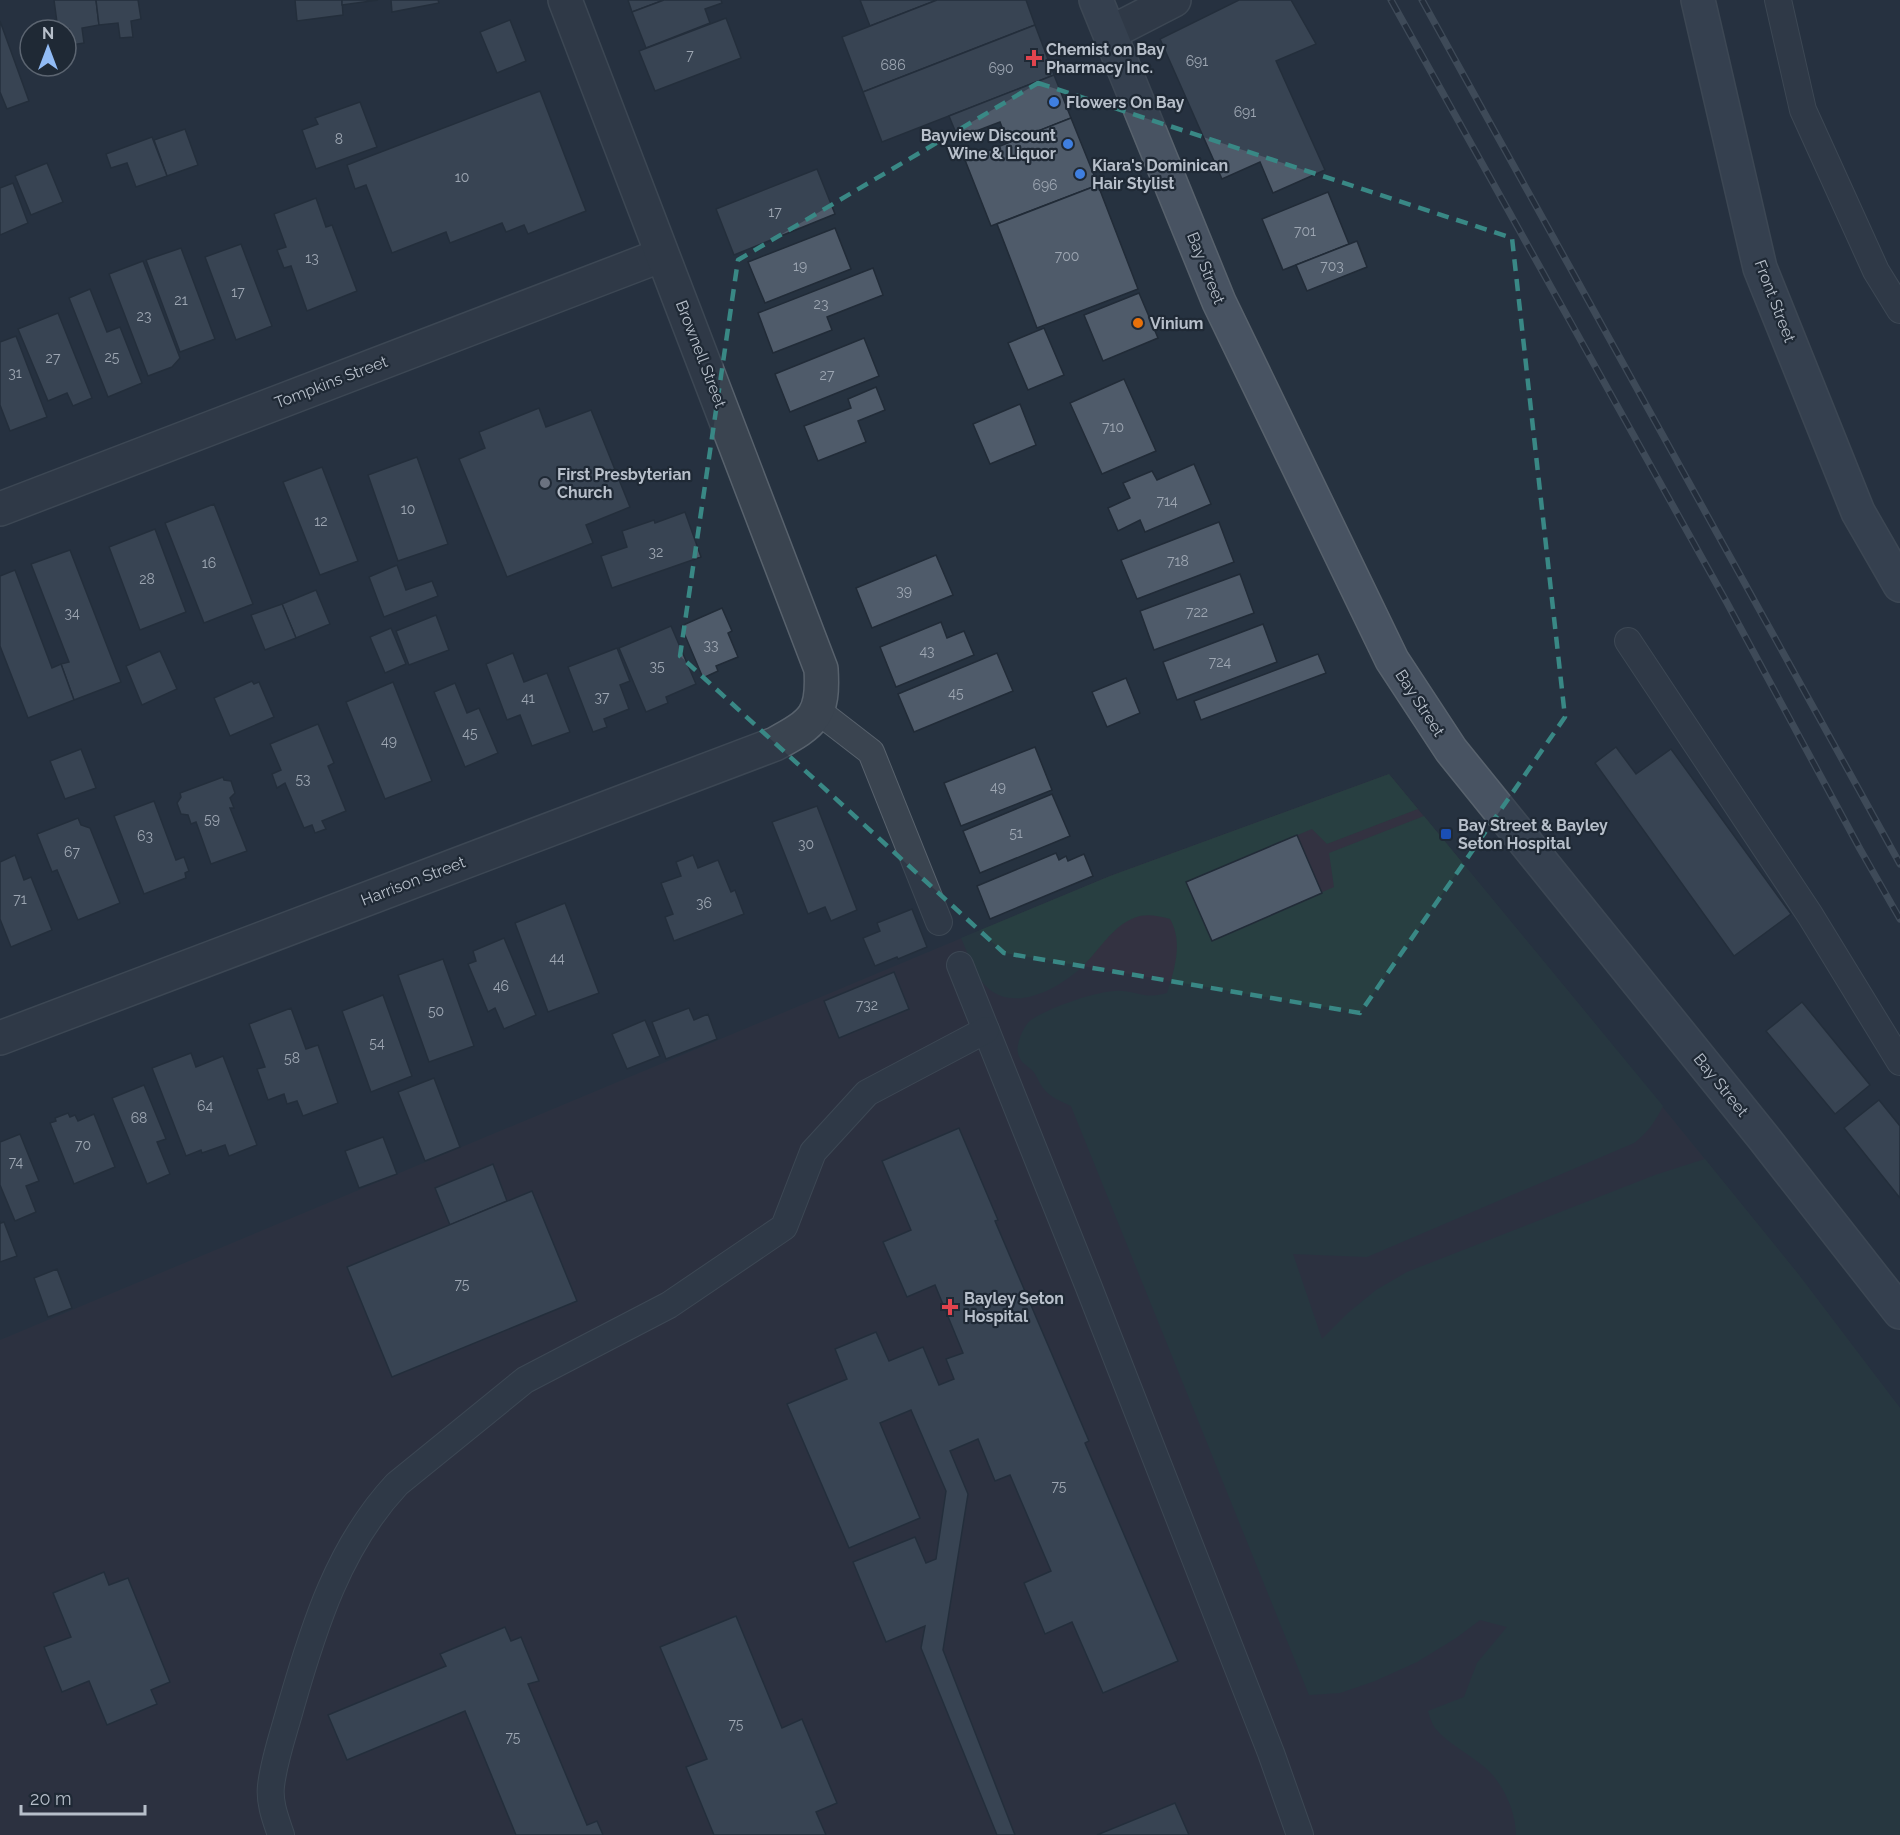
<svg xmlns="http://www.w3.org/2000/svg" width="1900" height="1835" font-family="Raleway,sans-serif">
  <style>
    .medical { fill: #333241 }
    .green { fill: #283f41 }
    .building { fill: #4f5b6a; stroke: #212b37; stroke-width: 1.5 }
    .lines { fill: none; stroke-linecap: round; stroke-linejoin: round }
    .lane-casing { stroke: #58626d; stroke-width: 28 }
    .street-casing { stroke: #58626d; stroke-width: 36 }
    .secondary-casing { stroke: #58626d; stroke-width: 36 }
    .lane { stroke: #3a4450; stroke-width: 26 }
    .street { stroke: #3a4450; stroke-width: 33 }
    .secondary { stroke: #485362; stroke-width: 33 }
    .rail-casing { stroke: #5c6876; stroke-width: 7 }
    .rail { stroke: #1f2935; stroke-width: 4.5; stroke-dasharray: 14; stroke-linecap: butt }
    .marked { fill: none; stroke: #398885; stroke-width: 4.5; stroke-dasharray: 12 8; stroke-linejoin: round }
    .health-dot { fill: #e0444e; stroke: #1f2935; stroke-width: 2 }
    .shop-dot { fill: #3f7fe0; stroke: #1f2935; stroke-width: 2 }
    .food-dot { fill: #e8710a; stroke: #1f2935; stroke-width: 2 }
    .worship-dot { fill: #6b7280; stroke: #1f2935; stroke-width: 2 }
    .transit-dot { fill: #1a4fb4; stroke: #1f2935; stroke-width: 2 }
    .labels { text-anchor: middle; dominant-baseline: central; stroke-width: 4.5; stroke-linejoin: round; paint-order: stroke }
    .number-label { font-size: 14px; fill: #9da6b2 }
    .poi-label { font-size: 16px; font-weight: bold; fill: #b7bfca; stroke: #1f2935; text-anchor: start }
    .street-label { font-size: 16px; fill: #b7bfca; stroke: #1f2935 }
  </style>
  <rect width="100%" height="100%" fill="#263240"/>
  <!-- medical -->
  <path class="medical" d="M 1389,774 L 1579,1004 L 1799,1275 L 1900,1408 L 1900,1835 L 0,1835 L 0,1340 L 1110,876 Z"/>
  <!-- green -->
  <path class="green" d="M 1389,774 L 1418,809 L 1327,844 L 1312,829 L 1187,882 L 1211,940 L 1334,887 L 1329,853 L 1424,816 L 1663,1106 C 1655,1122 1648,1132 1634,1143 L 1367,1257 L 1293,1254 L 1322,1339 L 1348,1313 L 1376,1290 L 1407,1272 L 1655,1175 L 1705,1159 L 1799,1275 L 1900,1408 L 1900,1835 L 1516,1835 C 1516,1813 1505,1788 1490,1772 C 1474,1756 1450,1746 1435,1728 C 1432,1724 1430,1717 1428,1711 L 1464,1697 L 1477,1663 L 1507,1627 L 1480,1620 L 1456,1638 L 1417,1662 L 1375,1681 L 1340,1693 L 1309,1695 L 1071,1106 C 1061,1101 1051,1098 1044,1089 C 1039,1083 1037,1075 1032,1070 C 1025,1064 1020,1062 1018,1053 C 1016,1044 1024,1025 1031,1020 C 1049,1008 1101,989 1122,991 C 1142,993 1145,999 1167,993 C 1175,968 1183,942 1170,919 C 1158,916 1146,913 1134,918 C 1113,926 1099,950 1084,965 C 1059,989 1011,1016 983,983 C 974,973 967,951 961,938 L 1110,876 Z"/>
  <!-- building -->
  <g class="building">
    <path d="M 54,0 L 96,0 L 99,25 L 82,28 L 84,43 L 71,45 L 69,29 L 58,30 Z"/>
    <path d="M 96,0 L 138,0 L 141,19 L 131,21 L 133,37 L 120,38 L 118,23 L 99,25 Z"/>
    <path d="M 295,0 L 342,0 L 343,15 L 297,21 Z"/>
    <path d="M 342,0 L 378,0 L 342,5 Z"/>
    <path d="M 391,0 L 438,0 L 439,3 L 392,12 Z"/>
    <path d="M 628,0 L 664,0 L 632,12 Z"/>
    <path d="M 664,0 L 721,0 L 722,3 L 705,9 L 710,23 L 646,48 L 632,12 Z"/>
    <path d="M 860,0 L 937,0 L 870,26 Z"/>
    <path d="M 937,0 L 1026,0 L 1035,25 L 863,92 L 842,37 Z"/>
    <path d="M 1239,0 L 1291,0 L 1316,44 L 1276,61 L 1325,170 L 1273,193 L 1260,162 L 1222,179 L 1160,39 Z"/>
    <path d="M 726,18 L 741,58 L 655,91 L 639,51 Z"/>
    <path d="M 510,20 L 526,61 L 497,73 L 480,32 Z"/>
    <path d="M 0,21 L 29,101 L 7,109 L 0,92 Z"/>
    <path d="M 1035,25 L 1054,75 L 882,142 L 863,92 Z"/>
    <path d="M 1054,75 L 1071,118 L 1008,143 L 1000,122 L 958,138 L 949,116 Z"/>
    <path d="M 540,91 L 586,211 L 528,234 L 524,225 L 506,232 L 502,223 L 450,243 L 446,232 L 392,253 L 366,185 L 355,189 L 347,165 Z"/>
    <path d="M 360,102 L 377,147 L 316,169 L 302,130 L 318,124 L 315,118 Z"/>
    <path d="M 1071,118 L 1098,185 L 991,226 L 965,160 Z"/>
    <path d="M 185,129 L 198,165 L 167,176 L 154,140 Z"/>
    <path d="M 152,137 L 167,176 L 136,187 L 127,163 L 111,168 L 106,154 Z"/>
    <path d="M 47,163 L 63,202 L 31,215 L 15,176 Z"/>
    <path d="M 817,169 L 835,214 L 734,255 L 716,209 Z"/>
    <path d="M 13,183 L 28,223 L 0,235 L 0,188 Z"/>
    <path d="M 1098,185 L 1138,289 L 1037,328 L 997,224 Z"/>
    <path d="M 1328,192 L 1349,244 L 1283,270 L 1262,219 Z"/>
    <path d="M 316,198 L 326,227 L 332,225 L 357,291 L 307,311 L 291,266 L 284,268 L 277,250 L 286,247 L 274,214 Z"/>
    <path d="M 835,228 L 851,269 L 765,303 L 748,262 Z"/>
    <path d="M 1357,241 L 1367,267 L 1307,291 L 1296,265 Z"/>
    <path d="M 241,244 L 272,326 L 236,340 L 205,257 Z"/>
    <path d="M 181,248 L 215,339 L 180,352 L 146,260 Z"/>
    <path d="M 143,261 L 180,358 L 172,367 L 148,376 L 109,274 Z"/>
    <path d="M 873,268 L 883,295 L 827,317 L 832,330 L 773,353 L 758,313 Z"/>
    <path d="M 90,289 L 107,332 L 120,327 L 142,383 L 108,397 L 69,298 Z"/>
    <path d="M 1139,293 L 1158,338 L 1103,361 L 1084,315 Z"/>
    <path d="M 58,313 L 92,398 L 73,406 L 67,393 L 48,401 L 18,329 Z"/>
    <path d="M 1044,328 L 1064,375 L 1028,390 L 1008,343 Z"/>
    <path d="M 16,336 L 47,417 L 10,431 L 0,405 L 0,342 Z"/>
    <path d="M 864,338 L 879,376 L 790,412 L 775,374 Z"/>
    <path d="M 1124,379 L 1156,451 L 1102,474 L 1070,403 Z"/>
    <path d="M 876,387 L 885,410 L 858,421 L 866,442 L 818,461 L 804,426 L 851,408 L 848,399 Z"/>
    <path d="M 1020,404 L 1036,445 L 990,464 L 973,424 Z"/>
    <path d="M 539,408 L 546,427 L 591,410 L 630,507 L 586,525 L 593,543 L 507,577 L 459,459 L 485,448 L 479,432 Z"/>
    <path d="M 417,457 L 448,544 L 398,561 L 368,475 Z"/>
    <path d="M 1194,464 L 1211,504 L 1145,532 L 1140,520 L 1118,531 L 1108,508 L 1130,498 L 1123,483 L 1152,471 L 1157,480 Z"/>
    <path d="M 322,467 L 358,561 L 320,575 L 283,482 Z"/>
    <path d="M 214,504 L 253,604 L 204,623 L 165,523 Z"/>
    <path d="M 685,512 L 701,557 L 612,588 L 601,556 L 627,547 L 622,531 L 654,520 L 655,523 Z"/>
    <path d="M 1219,522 L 1234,562 L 1137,599 L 1121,560 Z"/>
    <path d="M 155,529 L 186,612 L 140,630 L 109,547 Z"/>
    <path d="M 70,550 L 121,682 L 74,700 L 61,664 L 69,662 L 31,564 Z"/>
    <path d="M 936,555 L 953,595 L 872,628 L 856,588 Z"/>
    <path d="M 397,565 L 406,590 L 432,581 L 438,596 L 384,617 L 369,577 Z"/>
    <path d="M 15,570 L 52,668 L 61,664 L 74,700 L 28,718 L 0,646 L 0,576 Z"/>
    <path d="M 1240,574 L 1254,613 L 1154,650 L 1140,611 Z"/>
    <path d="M 316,590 L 330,624 L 296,638 L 282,604 Z"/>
    <path d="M 282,604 L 296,638 L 265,650 L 251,615 Z"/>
    <path d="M 722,608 L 732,631 L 728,633 L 738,657 L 716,666 L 718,671 L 703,678 L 681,626 Z"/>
    <path d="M 436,615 L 449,650 L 409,665 L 396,631 Z"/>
    <path d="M 941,622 L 947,638 L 964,631 L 974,655 L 896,687 L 880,647 Z"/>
    <path d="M 1263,624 L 1277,662 L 1177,700 L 1163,662 Z"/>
    <path d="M 671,626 L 696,684 L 666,697 L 668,703 L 646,712 L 619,648 Z"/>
    <path d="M 391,628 L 406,664 L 385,673 L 370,637 Z"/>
    <path d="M 617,648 L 630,681 L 620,685 L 629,709 L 604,719 L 607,727 L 593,732 L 568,667 Z"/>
    <path d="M 160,651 L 177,689 L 142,705 L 126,666 Z"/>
    <path d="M 513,653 L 524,682 L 547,673 L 570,732 L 532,746 L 520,715 L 507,720 L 486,664 Z"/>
    <path d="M 997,653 L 1013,691 L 914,732 L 898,694 Z"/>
    <path d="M 1318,654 L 1326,673 L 1201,720 L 1194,701 Z"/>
    <path d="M 1126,678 L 1140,713 L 1107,727 L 1092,692 Z"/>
    <path d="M 252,681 L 254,684 L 259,682 L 274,717 L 230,736 L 214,698 Z"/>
    <path d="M 393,682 L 432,781 L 385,799 L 346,702 Z"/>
    <path d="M 455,683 L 467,713 L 479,708 L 498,753 L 465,767 L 434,692 Z"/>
    <path d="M 318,724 L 334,763 L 328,766 L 346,811 L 322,821 L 326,829 L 315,833 L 312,825 L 304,828 L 285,783 L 277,788 L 272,774 L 281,770 L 270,744 Z"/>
    <path d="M 1035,747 L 1052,790 L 961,826 L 944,783 Z"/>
    <path d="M 1616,747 L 1636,774 L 1671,749 L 1791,914 L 1734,956 L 1595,763 Z"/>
    <path d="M 81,749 L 96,788 L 65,799 L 50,761 Z"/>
    <path d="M 223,777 L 224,780 L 231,781 L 235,793 L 230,798 L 234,808 L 230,808 L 247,851 L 211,864 L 196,822 L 191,824 L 188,815 L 181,814 L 177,803 L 181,797 L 180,793 Z"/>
    <path d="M 1052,794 L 1070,836 L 980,873 L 963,831 Z"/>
    <path d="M 154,801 L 176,860 L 184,857 L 189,871 L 185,873 L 186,878 L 144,894 L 114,816 Z"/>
    <path d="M 817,806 L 857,910 L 831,921 L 825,907 L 808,914 L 772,822 Z"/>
    <path d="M 78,818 L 81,825 L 90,828 L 120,903 L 78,920 L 57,870 L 52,872 L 37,834 Z"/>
    <path d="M 1297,835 L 1322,893 L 1212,941 L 1186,882 Z"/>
    <path d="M 1056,853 L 1059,860 L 1066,856 L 1068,861 L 1084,854 L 1093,876 L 990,919 L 977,886 Z"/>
    <path d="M 15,855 L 24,880 L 31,877 L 52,930 L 11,947 L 0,919 L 0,862 Z"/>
    <path d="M 693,855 L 698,868 L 718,860 L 731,892 L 735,890 L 744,914 L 674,941 L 665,917 L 673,914 L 661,883 L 681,876 L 676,862 Z"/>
    <path d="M 565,903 L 599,993 L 548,1012 L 515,923 Z"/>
    <path d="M 912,909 L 927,947 L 898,959 L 897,957 L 875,966 L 863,938 L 880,931 L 877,923 Z"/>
    <path d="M 504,938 L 536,1015 L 504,1029 L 495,1008 L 488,1012 L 468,964 L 476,961 L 473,951 Z"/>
    <path d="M 443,959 L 474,1046 L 429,1062 L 398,975 Z"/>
    <path d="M 894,972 L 909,1009 L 839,1038 L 824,1001 Z"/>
    <path d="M 383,995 L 412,1076 L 371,1092 L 342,1011 Z"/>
    <path d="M 1802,1002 L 1870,1085 L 1835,1114 L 1766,1031 Z"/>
    <path d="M 291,1008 L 306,1049 L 318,1045 L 338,1103 L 303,1116 L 297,1101 L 287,1104 L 284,1094 L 268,1100 L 257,1069 L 265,1067 L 249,1024 Z"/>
    <path d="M 689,1008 L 694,1020 L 708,1014 L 717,1039 L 666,1059 L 652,1022 Z"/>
    <path d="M 645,1020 L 660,1056 L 627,1069 L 612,1034 Z"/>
    <path d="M 191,1053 L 196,1067 L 223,1056 L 257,1145 L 229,1156 L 225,1145 L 202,1153 L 201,1150 L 186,1156 L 152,1068 Z"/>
    <path d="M 434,1078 L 460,1147 L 425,1161 L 398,1092 Z"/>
    <path d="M 144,1085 L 166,1139 L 157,1142 L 170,1174 L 147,1184 L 112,1098 Z"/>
    <path d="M 1879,1100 L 1900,1126 L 1900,1198 L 1844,1128 Z"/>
    <path d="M 68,1113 L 70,1117 L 75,1115 L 78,1121 L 94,1114 L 115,1167 L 74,1184 L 50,1123 L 56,1121 L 55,1118 Z"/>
    <path d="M 959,1128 L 998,1220 L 995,1221 L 1089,1441 L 1085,1443 L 1178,1661 L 1103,1693 L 1072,1622 L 1045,1634 L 1024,1583 L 1051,1571 L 1010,1475 L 995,1481 L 978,1439 L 950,1451 L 968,1494 L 943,1650 L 1015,1835 L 997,1835 L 921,1648 L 925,1626 L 886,1642 L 853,1562 L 915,1537 L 926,1563 L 936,1559 L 946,1491 L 911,1410 L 880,1423 L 920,1518 L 849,1548 L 787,1404 L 847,1379 L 835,1349 L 876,1332 L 889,1361 L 923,1347 L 939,1385 L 954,1379 L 946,1359 L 963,1353 L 935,1285 L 907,1297 L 883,1242 L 911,1230 L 882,1161 Z"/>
    <path d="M 20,1134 L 39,1181 L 26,1186 L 36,1212 L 15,1221 L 0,1185 L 0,1142 Z"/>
    <path d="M 383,1137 L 397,1174 L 359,1188 L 345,1151 Z"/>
    <path d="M 493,1164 L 507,1201 L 450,1225 L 435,1188 Z"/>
    <path d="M 532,1191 L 577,1301 L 392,1377 L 347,1267 Z"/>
    <path d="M 0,1221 L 1,1223 L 4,1222 L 17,1256 L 0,1262 Z"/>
    <path d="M 57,1269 L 72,1308 L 48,1317 L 34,1278 Z"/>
    <path d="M 104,1572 L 109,1585 L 128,1578 L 170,1682 L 151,1690 L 157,1704 L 107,1725 L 89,1681 L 62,1692 L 44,1647 L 71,1637 L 53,1593 Z"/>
    <path d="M 736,1616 L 782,1728 L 802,1719 L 837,1803 L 816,1812 L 826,1835 L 714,1835 L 686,1767 L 707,1759 L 660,1647 Z"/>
    <path d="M 505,1627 L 511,1641 L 521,1637 L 539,1681 L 528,1684 L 587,1825 L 597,1821 L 603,1835 L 516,1835 L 465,1711 L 347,1760 L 328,1715 L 446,1666 L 440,1654 Z"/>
    <path d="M 1175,1803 L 1189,1835 L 1097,1835 Z"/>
  </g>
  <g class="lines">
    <!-- lane casing -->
    <g class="lane-casing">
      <g id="lane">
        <path d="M 1778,0 L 1803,110 L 1876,271 L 1900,310"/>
        <path d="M 1628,641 L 1810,915 L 1900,1062"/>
        <path d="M 818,711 L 871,752 L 939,922"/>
        <path d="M 960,965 L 1088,1285 L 1271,1753 L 1300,1835"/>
        <path d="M 281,1835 C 276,1820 269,1803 271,1786 C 274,1759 284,1732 291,1706 C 314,1626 339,1546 397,1484 L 525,1380 L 669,1305 L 784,1227 L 813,1152 L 867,1093 L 986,1030"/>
      </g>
    </g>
    <!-- street casing -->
    <g class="street-casing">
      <g id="street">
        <path d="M 1110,33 L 1174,0"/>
        <path d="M 0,509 L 662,255"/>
        <path d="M 0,1038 L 775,744 C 814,723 824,715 821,669 L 565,0"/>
      </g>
    </g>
    <!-- secondary casing -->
    <g class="secondary-casing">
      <g id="secondary">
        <path d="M 1096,0 L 1219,302 L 1392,660 L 1451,750 L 1763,1137 L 1900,1312"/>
        <path d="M 1698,0 L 1760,268 L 1858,512 L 1900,585"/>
      </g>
    </g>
    <!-- lane -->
    <use href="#lane" class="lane"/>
    <!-- street -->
    <use href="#street" class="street"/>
    <!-- secondary -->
    <use href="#secondary" class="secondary"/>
    <!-- rail casing -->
    <g class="rail-casing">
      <g id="rail">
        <path d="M 1391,0 L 1726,601 L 1860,849 L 1900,919"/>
        <path d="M 1422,0 L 1900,864"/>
      </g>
    </g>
    <!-- rail -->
    <use href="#rail" class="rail"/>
  </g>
  <!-- marked area -->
  <path d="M0 0H1900V1835H0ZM 1038,83 L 1512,238 L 1565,717 L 1360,1013 L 1004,953 L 680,656 L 738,260 Z" fill="#263240" fill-opacity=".55" fill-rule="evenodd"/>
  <path class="marked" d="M 1038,83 L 1512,238 L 1565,717 L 1360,1013 L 1004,953 L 680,656 L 738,260 Z"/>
  <!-- markers -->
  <g class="health-dot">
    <path d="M1031 49h6v6h6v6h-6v6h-6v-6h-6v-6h6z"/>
    <path d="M947 1298h6v6h6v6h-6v6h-6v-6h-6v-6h6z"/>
  </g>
  <g class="shop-dot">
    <circle cx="1054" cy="102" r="6"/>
    <circle cx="1068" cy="144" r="6"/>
    <circle cx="1080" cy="174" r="6"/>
  </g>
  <circle class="food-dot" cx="1138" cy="323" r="6"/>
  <circle class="worship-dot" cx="545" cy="483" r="6"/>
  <rect class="transit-dot" x="1440" y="828" width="12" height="12" rx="3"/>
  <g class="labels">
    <!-- number labels -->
    <g class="number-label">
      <text x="690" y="55">7</text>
      <text x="1197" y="61">691</text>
      <text x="893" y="65">686</text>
      <text x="1001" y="68">690</text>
      <text x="1245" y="112">691</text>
      <text x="339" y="139">8</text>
      <text x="462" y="177">10</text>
      <text x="1045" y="185">696</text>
      <text x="775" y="212">17</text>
      <text x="1305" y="231">701</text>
      <text x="1067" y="256">700</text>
      <text x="312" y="258">13</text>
      <text x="800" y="266">19</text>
      <text x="1332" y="266">703</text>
      <text x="238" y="292">17</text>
      <text x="181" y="300">21</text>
      <text x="821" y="304">23</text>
      <text x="144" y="316">23</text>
      <text x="112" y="357">25</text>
      <text x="53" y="358">27</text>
      <text x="15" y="373">31</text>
      <text x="827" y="375">27</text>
      <text x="1113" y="427">710</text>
      <text x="1167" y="501">714</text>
      <text x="408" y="509">10</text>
      <text x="321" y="521">12</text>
      <text x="656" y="552">32</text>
      <text x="1178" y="561">718</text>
      <text x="209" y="563">16</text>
      <text x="147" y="579">28</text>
      <text x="904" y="591">39</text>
      <text x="1197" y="612">722</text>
      <text x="72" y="613">34</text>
      <text x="711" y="645">33</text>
      <text x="927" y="651">43</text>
      <text x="1220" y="662">724</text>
      <text x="657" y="666">35</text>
      <text x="956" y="693">45</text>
      <text x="602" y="697">37</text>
      <text x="528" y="698">41</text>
      <text x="470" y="733">45</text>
      <text x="389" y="741">49</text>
      <text x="303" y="779">53</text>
      <text x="998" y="787">49</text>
      <text x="212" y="819">59</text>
      <text x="1016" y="833">51</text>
      <text x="145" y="836">63</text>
      <text x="806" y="844">30</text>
      <text x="72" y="852">67</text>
      <text x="20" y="899">71</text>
      <text x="704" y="903">36</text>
      <text x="557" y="958">44</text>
      <text x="501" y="986">46</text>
      <text x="867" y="1005">732</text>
      <text x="436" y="1011">50</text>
      <text x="377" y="1043">54</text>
      <text x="292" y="1058">58</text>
      <text x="205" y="1106">64</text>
      <text x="139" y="1118">68</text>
      <text x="83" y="1145">70</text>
      <text x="16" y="1162">74</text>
      <text x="462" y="1284">75</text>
      <text x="1059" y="1486">75</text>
      <text x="736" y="1724">75</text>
      <text x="513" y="1737">75</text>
    </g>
    <!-- poi labels -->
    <g class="poi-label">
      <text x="1046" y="49">Chemist on Bay<tspan x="1046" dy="18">Pharmacy Inc.</tspan></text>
      <text x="1066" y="102">Flowers On Bay</text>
      <text x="1056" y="135" text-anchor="end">Bayview Discount<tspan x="1056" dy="18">Wine &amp; Liquor</tspan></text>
      <text x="1092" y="165">Kiara's Dominican<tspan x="1092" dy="18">Hair Stylist</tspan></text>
      <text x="1150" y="323">Vinium</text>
      <text x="557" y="474">First Presbyterian<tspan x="557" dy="18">Church</tspan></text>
      <text x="1458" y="825">Bay Street &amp; Bayley<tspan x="1458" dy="18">Seton Hospital</tspan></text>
      <text x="964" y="1298">Bayley Seton<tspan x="964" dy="18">Hospital</tspan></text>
    </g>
    <!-- street labels -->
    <g class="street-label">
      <text transform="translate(1206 268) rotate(68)">Bay Street</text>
      <text transform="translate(1775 301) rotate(69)">Front Street</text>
      <text transform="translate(701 354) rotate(69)">Brownell Street</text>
      <text transform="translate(331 382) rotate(-21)">Tompkins Street</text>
      <text transform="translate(1420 703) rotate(57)">Bay Street</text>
      <text transform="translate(413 881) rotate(-21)">Harrison Street</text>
      <text transform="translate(1721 1085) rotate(51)">Bay Street</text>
    </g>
  </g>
  <!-- north arrow -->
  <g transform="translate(48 48)"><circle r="28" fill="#1f2935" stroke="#5c6571" stroke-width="1.5"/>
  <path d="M0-4.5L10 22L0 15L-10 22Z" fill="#91bbf5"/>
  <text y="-9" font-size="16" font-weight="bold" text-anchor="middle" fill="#b7bfca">N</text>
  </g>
  <!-- scale -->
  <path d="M21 1805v9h124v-9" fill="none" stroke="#b7bfca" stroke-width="3"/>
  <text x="30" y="1805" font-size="18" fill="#b7bfca" stroke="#1f2935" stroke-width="4.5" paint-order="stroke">20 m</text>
</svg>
